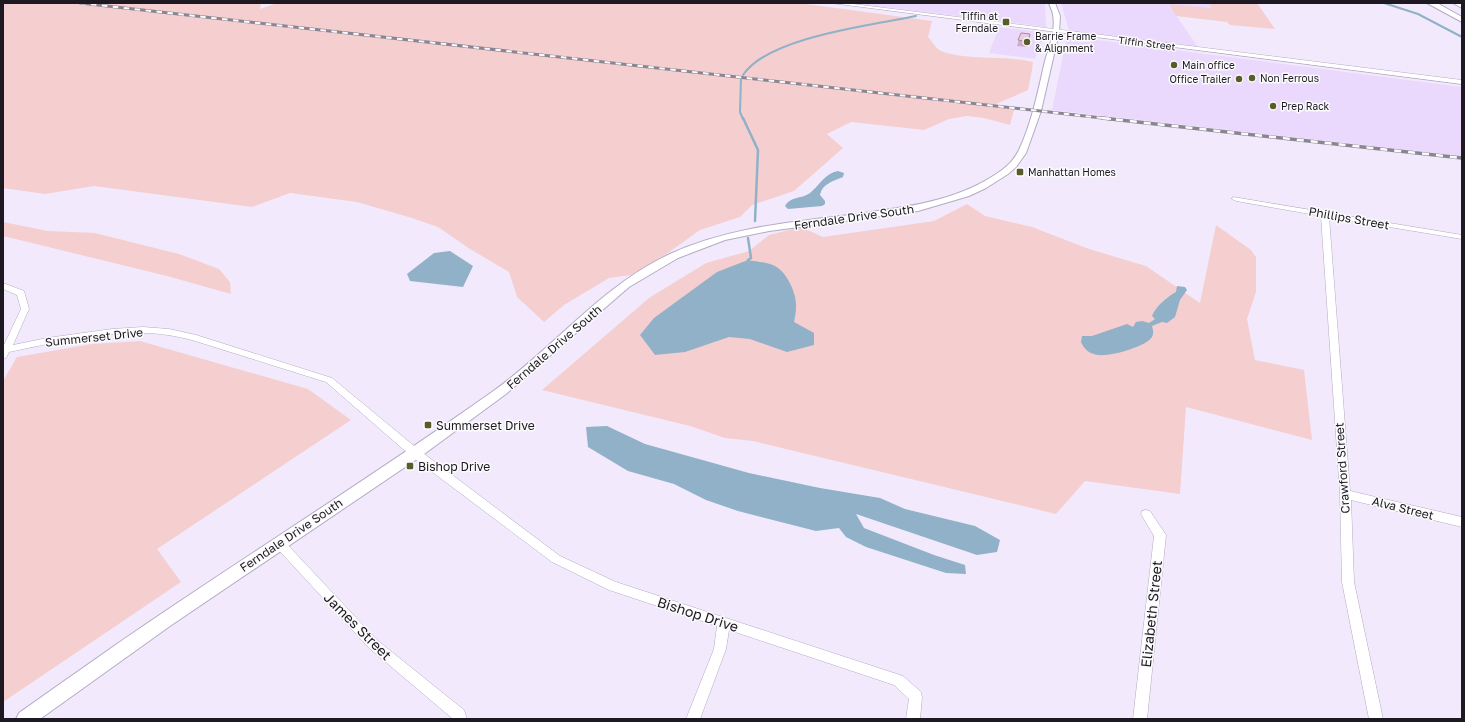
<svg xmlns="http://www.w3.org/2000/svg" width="1465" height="722" font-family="'Golos Text',sans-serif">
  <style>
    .built { fill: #ead9fd }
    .green { fill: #f5ced0 }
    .water { fill: #90b1c7 }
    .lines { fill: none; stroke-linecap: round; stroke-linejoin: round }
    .stream-far1 { stroke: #90b1c7; stroke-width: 2 }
    .stream { stroke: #90b1c7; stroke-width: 2.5 }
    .minor-casing { stroke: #b5a9c4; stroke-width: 1 }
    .major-casing { stroke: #b5a9c4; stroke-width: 2 }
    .highway-casing { stroke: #b5a9c4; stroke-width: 2 }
    .minor { fill: #fff; fill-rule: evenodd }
    .major { fill: #fff; fill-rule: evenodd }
    .highway { fill: #fff; fill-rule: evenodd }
    .rail-far1-casing { stroke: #8b8593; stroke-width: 3 }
    .rail-casing { stroke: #8b8593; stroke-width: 3.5 }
    .rail-far1 { stroke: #fbfbfb; stroke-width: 2; stroke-dasharray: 5.5; stroke-linecap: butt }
    .rail { stroke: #fbfbfb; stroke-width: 2.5; stroke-dasharray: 7; stroke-linecap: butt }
    .wall { fill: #ccafc2 }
    .building { fill: #edcbe1; stroke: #a68e9e }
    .poi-dot { fill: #575c2a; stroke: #fbfbfb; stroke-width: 1.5 }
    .labels { text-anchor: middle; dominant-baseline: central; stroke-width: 3; stroke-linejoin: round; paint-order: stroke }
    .far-poi-label { font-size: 10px; fill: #1d1822; stroke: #fbfbfb; text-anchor: start }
    .far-street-label { font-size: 10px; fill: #1d1822; stroke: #fbfbfb }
    .street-label { font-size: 12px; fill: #1d1822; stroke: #fbfbfb }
    .poi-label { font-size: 12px; fill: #1d1822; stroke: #fbfbfb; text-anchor: start }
    .near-street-label { font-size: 14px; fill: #1d1822; stroke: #fbfbfb }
  </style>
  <rect width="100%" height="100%" fill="#f2eafc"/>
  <!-- built -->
  <g class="built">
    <path d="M 851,3 L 1045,3 L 1046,27 Z"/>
    <path d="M 1061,3 L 1209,3 L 1213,8 L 1169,5 L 1198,47 L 1069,31 Z"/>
    <path d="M 999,27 L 1040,32 L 1045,35 L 1035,59 L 989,53 Z"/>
    <path d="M 1067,36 L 1462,87 L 1462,156 L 1052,110 Z"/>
  </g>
  <!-- green -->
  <g class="green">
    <path d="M 3,3 L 261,3 L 260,9 L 277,3 L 799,3 L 932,21 L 928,37 C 932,41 936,49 941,51 C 968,61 1005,55 1033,62 C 1032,72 1030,80 1028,90 L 996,104 L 1003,108 L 1014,110 L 1010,125 L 984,118 L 967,116 L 949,119 L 924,130 L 851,122 L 827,134 L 843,148 L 794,191 L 752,205 L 740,217 L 700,230 L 665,255 L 631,275 L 609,278 L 564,305 L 544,322 L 517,297 L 509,272 L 470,249 L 438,227 L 412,218 L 357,202 L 290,193 L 252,207 L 94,186 L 45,194 L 3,188 Z"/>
    <path d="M 1209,3 L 1257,3 L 1275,29 L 1230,25 L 1227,22 L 1176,16 L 1169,4 L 1212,8 Z"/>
    <path d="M 967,204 L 985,216 L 1032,227 L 1089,249 L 1146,266 L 1200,303 L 1216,225 L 1251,250 L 1256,257 L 1256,292 L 1247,319 L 1255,360 L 1304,370 L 1312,440 L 1186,407 L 1180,494 L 1085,481 L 1056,514 L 753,441 L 725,438 L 690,426 L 542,390 L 649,298 L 706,263 L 749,251 L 769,235 L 801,227 L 823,237 L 934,221 Z"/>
    <path d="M 3,222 L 48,231 L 95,233 L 179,254 L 219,269 L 230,282 L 231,294 L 167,276 L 3,236 Z"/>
    <path d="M 140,341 L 308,389 L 351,420 L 157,549 L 181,582 L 3,702 L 3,381 L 17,357 L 92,344 Z"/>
  </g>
  <!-- water -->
  <g class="water">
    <path d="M 838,171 L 844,173 L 843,177 C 833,181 822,184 820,195 L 825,201 L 825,204 L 822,206 L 788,209 L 785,206 C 791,196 802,199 810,193 C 820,185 825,173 838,171 Z"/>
    <path d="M 450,251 L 473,266 L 463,287 L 410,281 L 407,274 L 434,253 Z"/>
    <path d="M 748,260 C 757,262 770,262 778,268 C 788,275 797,295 796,307 C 796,312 795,317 794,322 L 814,333 L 814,345 L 787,352 L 750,339 L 729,337 L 685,352 L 655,355 L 640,335 L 654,318 L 717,272 Z"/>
    <path d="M 1177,286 L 1185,287 L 1187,290 L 1180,300 L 1175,317 L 1167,323 L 1162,322 L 1152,326 C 1153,330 1154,333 1152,337 C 1146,347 1104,359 1094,354 C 1087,352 1084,348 1081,342 L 1082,336 L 1092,336 L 1127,324 L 1133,327 L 1136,322 L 1142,321 L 1149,323 L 1155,319 L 1152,316 C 1156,306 1167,297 1176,292 Z"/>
    <path d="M 607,426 L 645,444 L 749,473 L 820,488 L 880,498 L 905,509 L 975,526 L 1000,540 L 997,552 L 977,555 L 856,514 L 864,528 L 934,555 L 965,565 L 966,574 L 946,573 L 866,547 L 846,537 L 839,528 L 816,531 L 738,511 L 706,500 L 674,484 L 628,471 L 588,447 L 586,427 Z"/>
  </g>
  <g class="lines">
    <!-- stream-far1 -->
    <g class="stream-far1">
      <path d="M 1384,3 L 1418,14 L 1462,37"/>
      <path d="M 743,75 C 768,37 872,25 916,16"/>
      <path d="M 741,78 L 740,112 L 743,119"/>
    </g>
    <!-- stream -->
    <g class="stream">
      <path d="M 743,118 L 758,150 L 755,221"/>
      <path d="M 748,238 L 751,258 L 748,260"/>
    </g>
    <!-- minor casing -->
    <g class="minor-casing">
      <g id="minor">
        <path d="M 831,3 L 845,3 L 1462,80 L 1462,84 Z"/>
        <path d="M 1233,197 L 1462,235 L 1462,239 L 1329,217 L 1350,491 L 1462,517 L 1462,527 L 1351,500 L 1354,582 L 1383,719 L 1369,719 L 1342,582 L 1340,494 L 1321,216 L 1236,201 L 1232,199 Z"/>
        <path d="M 3,283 L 24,291 L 29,309 L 13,345 L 47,338 L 112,329 L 143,327 L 169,329 L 196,335 L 332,378 L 419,450 L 560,556 L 616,582 L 903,676 L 921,692 L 922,697 L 920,719 L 906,719 L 909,699 L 894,685 L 729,630 L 726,649 L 700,719 L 686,719 L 714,649 L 717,626 L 609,590 L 552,562 L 411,456 L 326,382 L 192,340 C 176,336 160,333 143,333 C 101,332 51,343 9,352 L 6,358 L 3,359 L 3,347 L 21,309 L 17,295 L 3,289 Z"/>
        <path d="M 1146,510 L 1150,511 L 1166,535 L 1147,719 L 1133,719 L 1154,536 L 1141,514 L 1142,511 Z"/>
        <path d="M 279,538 L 283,540 L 377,640 L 464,710 L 467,719 L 453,719 L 369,648 L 275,546 L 273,543 L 275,540 Z"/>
      </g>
    </g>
    <!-- major casing -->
    <g class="major-casing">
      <path id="major" d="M 1049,3 L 1055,3 L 1060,16 L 1059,32 L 1041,111 L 1026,153 L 1016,167 L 1008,174 L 986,188 L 969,196 L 918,211 L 769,231 L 725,240 L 678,258 L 629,287 L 506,394 L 420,457 L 170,626 L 40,719 L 16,719 L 19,713 C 66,680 113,646 161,614 C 271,540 383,469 492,392 C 553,349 601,286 670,254 C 728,227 794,222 857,214 C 907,207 960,201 1002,170 C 1009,165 1015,158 1019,150 C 1032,122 1038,91 1045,61 C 1049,47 1056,30 1053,15 C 1053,11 1050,7 1049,3 Z"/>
    </g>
    <!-- highway casing -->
    <g class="highway-casing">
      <g id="highway">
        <path d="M 1427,3 L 1437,3 L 1462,17 L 1462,22 Z"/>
        <path d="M 1453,3 L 1462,3 L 1462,8 Z"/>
      </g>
    </g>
    <!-- minor -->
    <use href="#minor" class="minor"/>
    <!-- major -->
    <use href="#major" class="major"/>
    <!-- highway -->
    <use href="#highway" class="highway"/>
    <!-- rail-far1 casing -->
    <g class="rail-far1-casing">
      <path id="rail-far1" d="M 80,3 L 1111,119"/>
    </g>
    <!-- rail casing -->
    <g class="rail-casing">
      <path id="rail" d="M 1102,118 L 1462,158"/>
    </g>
    <!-- rail-far1 -->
    <use href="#rail-far1" class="rail-far1"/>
    <!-- rail -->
    <use href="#rail" class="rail"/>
  </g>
  <!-- wall -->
  <path class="wall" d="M 1021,33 L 1030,34 L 1027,47 L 1017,46 Z"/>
  <!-- building -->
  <path class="building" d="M 1021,33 L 1030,34 L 1028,42 L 1018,40 Z"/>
  <!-- markers -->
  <g class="poi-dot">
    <rect x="1002" y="18" width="8" height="8" rx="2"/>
    <circle cx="1027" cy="42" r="4"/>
    <circle cx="1174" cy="65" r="4"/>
    <circle cx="1252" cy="78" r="4"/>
    <circle cx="1239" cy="79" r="4"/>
    <circle cx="1273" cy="106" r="4"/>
    <rect x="1016" y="168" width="8" height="8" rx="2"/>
    <rect x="424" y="421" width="8" height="8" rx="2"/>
    <rect x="406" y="462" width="8" height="8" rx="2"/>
  </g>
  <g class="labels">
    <!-- far-poi labels -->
    <g class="far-poi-label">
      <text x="998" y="16" text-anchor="end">Tiffin at<tspan x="998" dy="12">Ferndale</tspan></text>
      <text x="1035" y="36">Barrie Frame<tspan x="1035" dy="12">&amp; Alignment</tspan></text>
      <text x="1182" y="65">Main office</text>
      <text x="1260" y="78">Non Ferrous</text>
      <text x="1231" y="79" text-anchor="end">Office Trailer</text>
      <text x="1281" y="106">Prep Rack</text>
      <text x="1028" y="172">Manhattan Homes</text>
    </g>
    <!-- far-street labels -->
    <g class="far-street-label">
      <text transform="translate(1147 43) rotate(7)">Tiffin Street</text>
    </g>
    <!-- street labels -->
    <g class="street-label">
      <text transform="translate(854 217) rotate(-8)">Ferndale Drive South</text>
      <text transform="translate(1349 218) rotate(10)">Phillips Street</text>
      <text transform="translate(94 337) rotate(-6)">Summerset Drive</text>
      <text transform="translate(554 347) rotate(-41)">Ferndale Drive South</text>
      <text transform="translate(1342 468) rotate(-94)">Crawford Street</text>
      <text transform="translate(1403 508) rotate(14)">Alva Street</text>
      <text transform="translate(291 535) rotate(-34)">Ferndale Drive South</text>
    </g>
    <!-- poi labels -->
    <g class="poi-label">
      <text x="436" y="425">Summerset Drive</text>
      <text x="418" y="466">Bishop Drive</text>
    </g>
    <!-- near-street labels -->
    <g class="near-street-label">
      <text transform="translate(698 614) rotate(18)">Bishop Drive</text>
      <text transform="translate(1151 614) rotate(-84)">Elizabeth Street</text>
      <text transform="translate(358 626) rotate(45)">James Street</text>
    </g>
  </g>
  <!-- border -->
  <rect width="1465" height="722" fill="none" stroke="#1d1822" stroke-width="8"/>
</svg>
